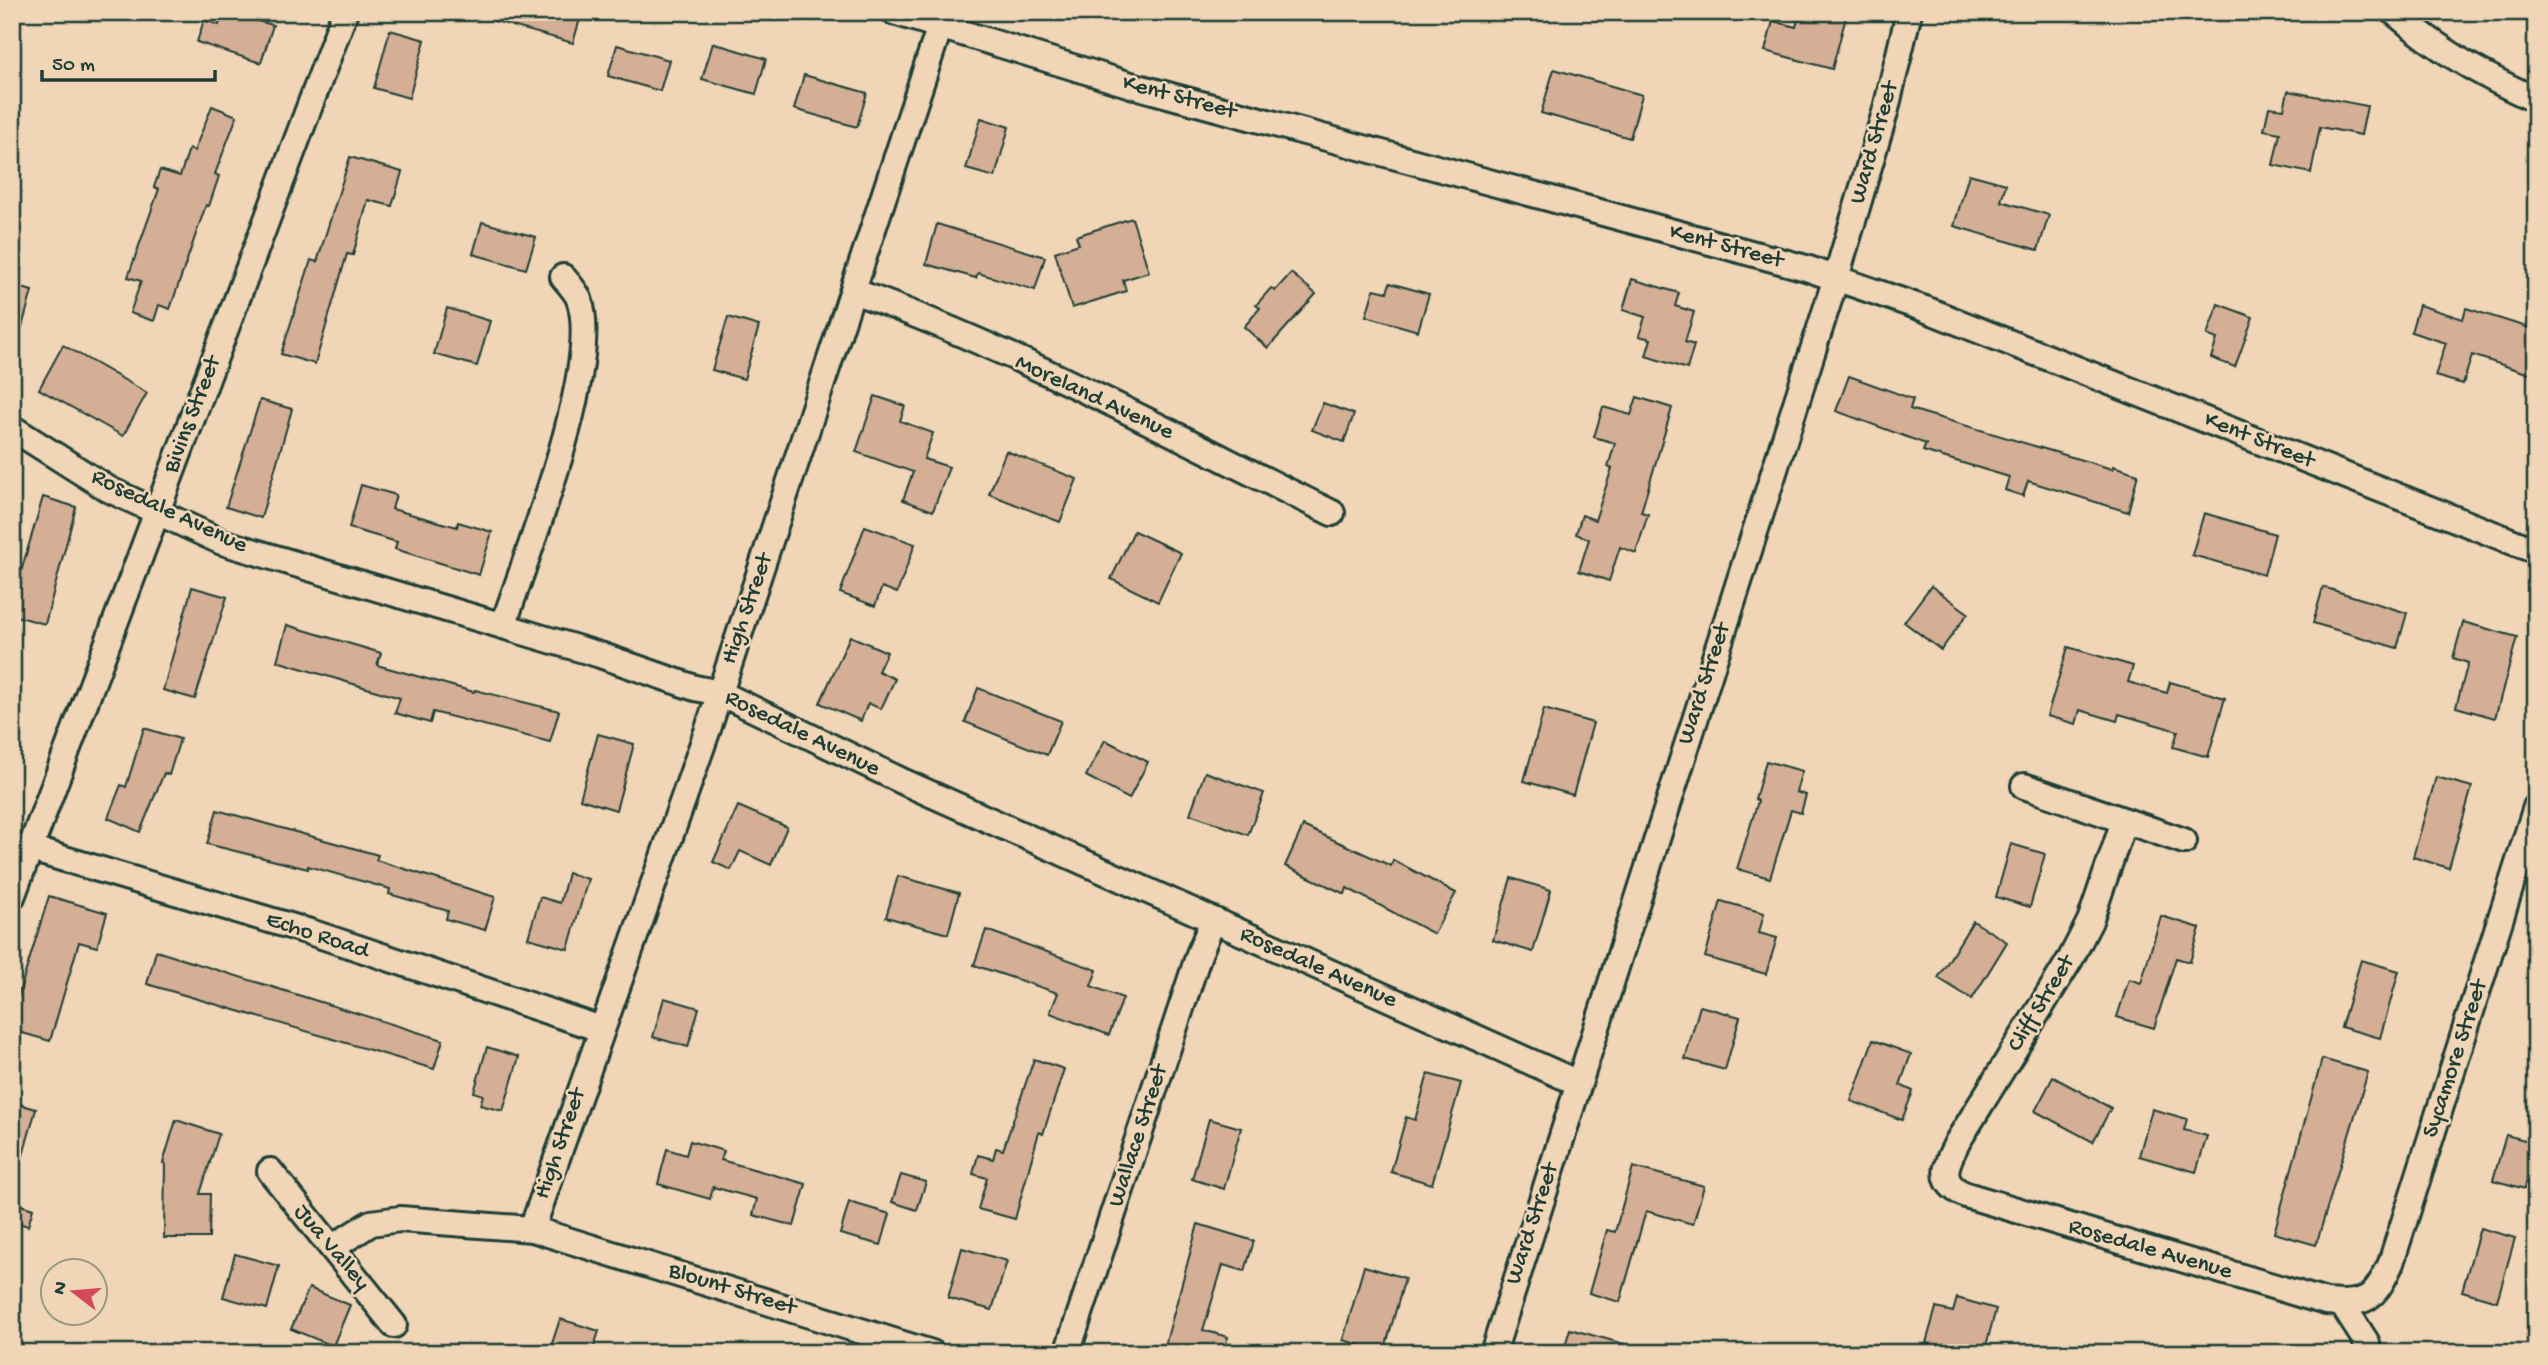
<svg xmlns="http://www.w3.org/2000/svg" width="2548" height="1365" font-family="'Gochi Hand',sans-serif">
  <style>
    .building { fill: #d5af95; stroke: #1f3d34; stroke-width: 2 }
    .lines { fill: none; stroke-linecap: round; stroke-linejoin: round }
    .minor-casing { stroke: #1f3d34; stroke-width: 30 }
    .minor { stroke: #f0d6b7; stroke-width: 24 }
    .labels { text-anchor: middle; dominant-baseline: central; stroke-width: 5; stroke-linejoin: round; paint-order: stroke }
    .street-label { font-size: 24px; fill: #1f3d34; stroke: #f0d6b7 }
  </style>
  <rect width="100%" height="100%" fill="#f0d6b7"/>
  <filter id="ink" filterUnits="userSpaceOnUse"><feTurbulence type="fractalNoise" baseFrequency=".0143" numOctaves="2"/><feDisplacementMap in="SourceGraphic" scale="14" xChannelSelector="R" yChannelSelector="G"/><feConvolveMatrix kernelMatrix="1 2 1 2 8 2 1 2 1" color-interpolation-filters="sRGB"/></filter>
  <g filter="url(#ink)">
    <!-- building -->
    <g class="building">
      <path d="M 223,12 L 273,25 L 261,63 L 197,42 L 204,20 L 219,25 Z"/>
      <path d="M 484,12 L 582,12 L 573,43 L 484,18 Z"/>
      <path d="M 1800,12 L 1827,12 L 1846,17 L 1832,69 L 1765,51 L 1773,21 L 1796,27 Z"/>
      <path d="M 390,30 L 425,40 L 409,98 L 374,88 Z"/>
      <path d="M 713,43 L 766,59 L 756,94 L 702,79 Z"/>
      <path d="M 617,45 L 669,60 L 660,91 L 608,76 Z"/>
      <path d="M 1554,69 L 1642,95 L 1630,138 L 1541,113 Z"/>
      <path d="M 804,75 L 867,93 L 857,127 L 794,109 Z"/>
      <path d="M 2288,91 L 2367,106 L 2361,135 L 2320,127 L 2311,173 L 2273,165 L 2280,133 L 2264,130 L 2269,107 L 2284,109 Z"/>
      <path d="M 212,106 L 237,116 L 215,174 L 219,176 L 209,206 L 206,205 L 170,309 L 159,305 L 154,321 L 130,313 L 141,281 L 128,277 L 159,189 L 154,187 L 160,170 L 180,176 L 189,149 L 194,151 Z"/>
      <path d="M 981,118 L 1009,127 L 995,177 L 966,169 Z"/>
      <path d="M 350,157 L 402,172 L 392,206 L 368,200 L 353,255 L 347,254 L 315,364 L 281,354 L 311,260 L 317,262 Z"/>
      <path d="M 1969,174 L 2006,184 L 2001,201 L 2049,215 L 2038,250 L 1954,226 Z"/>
      <path d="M 1132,218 L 1149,272 L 1123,280 L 1126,291 L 1072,308 L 1055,252 L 1079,244 L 1076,236 Z"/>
      <path d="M 482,222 L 536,237 L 526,269 L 473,254 Z"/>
      <path d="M 937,224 L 1045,257 L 1035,290 L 978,273 L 976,278 L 926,264 Z"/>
      <path d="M 1291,273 L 1316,294 L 1268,348 L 1244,327 L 1260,308 L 1256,305 L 1271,288 L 1275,291 Z"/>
      <path d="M 1632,279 L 1679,293 L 1675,306 L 1694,312 L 1685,342 L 1694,345 L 1687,369 L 1646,356 L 1651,339 L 1639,336 L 1645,317 L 1623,310 Z"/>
      <path d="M 1390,283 L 1429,294 L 1418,331 L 1366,316 L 1374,289 L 1387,292 Z"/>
      <path d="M 12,285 L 32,291 L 18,341 L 12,341 Z"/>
      <path d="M 2218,304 L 2253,317 L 2235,367 L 2211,358 L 2217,339 L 2207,335 Z"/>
      <path d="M 2419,305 L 2463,319 L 2466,308 L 2536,330 L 2536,376 L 2472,355 L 2463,384 L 2435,376 L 2446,343 L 2411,332 Z"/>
      <path d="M 447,308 L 490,321 L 477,366 L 434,354 Z"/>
      <path d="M 728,317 L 759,326 L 744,379 L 712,370 Z"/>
      <path d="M 63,345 L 147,393 L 123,436 L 39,389 Z"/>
      <path d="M 1849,376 L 1913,399 L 1910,409 L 2112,469 L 2113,466 L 2138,474 L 2128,512 L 2028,481 L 2023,496 L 2005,490 L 2009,477 L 1923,451 L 1926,444 L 1836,411 Z"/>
      <path d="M 875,396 L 905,406 L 900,421 L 933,433 L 924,459 L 949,467 L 933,511 L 903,500 L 913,472 L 856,452 Z"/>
      <path d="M 1637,397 L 1672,408 L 1641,512 L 1648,514 L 1636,553 L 1620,547 L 1609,581 L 1579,571 L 1589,539 L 1576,534 L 1582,515 L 1595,520 L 1612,468 L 1608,467 L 1615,443 L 1594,437 L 1603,407 L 1631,415 Z"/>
      <path d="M 260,400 L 292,409 L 261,518 L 226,507 Z"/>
      <path d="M 1323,403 L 1354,414 L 1344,442 L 1312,430 Z"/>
      <path d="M 1006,451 L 1077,479 L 1060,522 L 989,494 Z"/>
      <path d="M 361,485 L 396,495 L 392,509 L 457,527 L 458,522 L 492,532 L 479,575 L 395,549 L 397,542 L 349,528 Z"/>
      <path d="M 43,497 L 76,507 L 45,624 L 12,615 L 12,602 Z"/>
      <path d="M 2204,513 L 2275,534 L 2264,575 L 2192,555 Z"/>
      <path d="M 865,526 L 915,544 L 897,593 L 882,587 L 875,606 L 840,593 Z"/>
      <path d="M 1134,531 L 1181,553 L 1158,602 L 1111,579 Z"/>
      <path d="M 1931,586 L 1968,613 L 1941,650 L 1904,622 Z"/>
      <path d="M 192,587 L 227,597 L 195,699 L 163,690 Z"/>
      <path d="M 2323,587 L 2407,613 L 2397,648 L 2313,623 Z"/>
      <path d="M 2463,622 L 2517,637 L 2495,718 L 2456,707 L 2468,663 L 2453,658 Z"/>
      <path d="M 287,625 L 381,653 L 377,665 L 474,692 L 475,690 L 559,711 L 550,742 L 433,712 L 430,723 L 395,713 L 400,698 L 277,661 Z"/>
      <path d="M 850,636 L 887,652 L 878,671 L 895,679 L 881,709 L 868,703 L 861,721 L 820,703 Z"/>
      <path d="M 2068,647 L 2133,666 L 2128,682 L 2167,693 L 2170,682 L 2225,698 L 2208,757 L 2173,747 L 2178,731 L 2119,714 L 2117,721 L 2080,710 L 2076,724 L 2047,716 Z"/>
      <path d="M 978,688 L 1061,721 L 1047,755 L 965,722 Z"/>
      <path d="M 1544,709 L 1593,723 L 1573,795 L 1524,781 Z"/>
      <path d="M 144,728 L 180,739 L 169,775 L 164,773 L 140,832 L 108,818 L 121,785 L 126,787 Z"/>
      <path d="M 598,734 L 634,744 L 616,810 L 580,799 Z"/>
      <path d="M 1105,740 L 1148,762 L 1129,799 L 1086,776 Z"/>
      <path d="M 1766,761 L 1802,771 L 1796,792 L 1806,795 L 1801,813 L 1791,810 L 1770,878 L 1737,869 L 1758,801 L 1755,799 Z"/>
      <path d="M 1205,772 L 1264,793 L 1248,835 L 1190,814 Z"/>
      <path d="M 2436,777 L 2472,787 L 2449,868 L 2413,857 Z"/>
      <path d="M 738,806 L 787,827 L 771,865 L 740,851 L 731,870 L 713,862 Z"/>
      <path d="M 217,810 L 378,855 L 376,860 L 495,897 L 485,930 L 446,919 L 448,911 L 389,894 L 390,889 L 308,866 L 308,869 L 207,844 Z"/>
      <path d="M 1303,826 L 1391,866 L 1393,860 L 1456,893 L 1434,934 L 1347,888 L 1345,894 L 1285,866 Z"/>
      <path d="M 2011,844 L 2045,854 L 2030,907 L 1996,897 Z"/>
      <path d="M 568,873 L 588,879 L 568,949 L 528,938 L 540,897 L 560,903 Z"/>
      <path d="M 898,876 L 959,893 L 948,934 L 886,917 Z"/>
      <path d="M 1511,878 L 1551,890 L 1533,952 L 1493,940 Z"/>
      <path d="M 49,896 L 107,913 L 97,947 L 79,942 L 50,1041 L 12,1030 L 12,1016 Z"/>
      <path d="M 1721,901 L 1764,913 L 1759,933 L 1777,938 L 1766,974 L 1705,957 Z"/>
      <path d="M 2161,916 L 2200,928 L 2190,962 L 2176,958 L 2154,1028 L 2117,1017 L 2129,979 L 2141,983 Z"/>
      <path d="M 1973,921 L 2007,942 L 1972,999 L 1938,978 Z"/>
      <path d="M 986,930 L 1097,970 L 1091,986 L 1123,998 L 1109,1035 L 1050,1013 L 1058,993 L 974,965 Z"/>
      <path d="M 156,951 L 443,1040 L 434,1069 L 147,984 Z"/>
      <path d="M 2361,960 L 2399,971 L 2380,1038 L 2341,1027 Z"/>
      <path d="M 664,998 L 699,1008 L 688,1047 L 653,1037 Z"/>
      <path d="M 1700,1006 L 1740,1017 L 1725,1070 L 1685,1059 Z"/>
      <path d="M 1873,1040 L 1911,1054 L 1900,1085 L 1913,1091 L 1902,1120 L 1851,1101 Z"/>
      <path d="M 487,1047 L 519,1057 L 503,1111 L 480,1105 L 483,1095 L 474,1092 Z"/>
      <path d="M 1034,1059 L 1064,1069 L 1043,1134 L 1039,1132 L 1015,1219 L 978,1209 L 987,1178 L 973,1174 L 978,1155 L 993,1159 L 996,1148 L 1003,1150 Z"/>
      <path d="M 2322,1059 L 2368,1072 L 2316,1245 L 2274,1233 Z"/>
      <path d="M 1428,1074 L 1461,1083 L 1432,1184 L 1391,1172 L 1406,1117 L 1415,1120 Z"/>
      <path d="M 2053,1077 L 2111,1108 L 2093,1142 L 2035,1111 Z"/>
      <path d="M 12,1102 L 36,1109 L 18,1173 L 12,1172 Z"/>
      <path d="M 2152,1109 L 2187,1119 L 2184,1130 L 2207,1136 L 2196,1172 L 2139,1156 Z"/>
      <path d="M 1209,1119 L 1241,1128 L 1224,1189 L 1192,1179 Z"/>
      <path d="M 176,1120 L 219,1134 L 200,1194 L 210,1194 L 209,1238 L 164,1238 L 165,1163 L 163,1163 Z"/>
      <path d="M 2506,1135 L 2536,1143 L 2525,1189 L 2493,1180 Z"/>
      <path d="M 690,1141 L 724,1151 L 721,1160 L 806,1184 L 794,1226 L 753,1215 L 757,1199 L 713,1187 L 710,1199 L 658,1184 L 667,1149 L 686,1155 Z"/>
      <path d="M 1633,1167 L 1704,1186 L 1693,1224 L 1646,1211 L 1620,1302 L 1589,1293 L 1607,1230 L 1615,1232 Z"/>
      <path d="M 901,1175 L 926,1182 L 917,1210 L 892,1202 Z"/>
      <path d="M 12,1202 L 33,1209 L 28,1226 L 12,1221 Z"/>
      <path d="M 849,1202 L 890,1214 L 881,1245 L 840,1234 Z"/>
      <path d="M 1198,1224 L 1254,1241 L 1245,1271 L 1223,1265 L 1203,1330 L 1228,1337 L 1223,1353 L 1163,1353 Z"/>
      <path d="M 2480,1228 L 2515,1238 L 2497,1301 L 2462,1291 Z"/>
      <path d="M 962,1248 L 1007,1261 L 992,1310 L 948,1298 Z"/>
      <path d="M 235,1254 L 279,1266 L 267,1309 L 223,1297 Z"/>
      <path d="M 1364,1266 L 1405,1278 L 1384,1352 L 1343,1340 Z"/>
      <path d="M 309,1288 L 350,1305 L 333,1346 L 291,1329 Z"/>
      <path d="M 1957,1298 L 1996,1309 L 1984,1353 L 1960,1353 L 1926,1343 L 1936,1308 L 1953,1312 Z"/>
      <path d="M 560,1319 L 599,1331 L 592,1353 L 549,1353 Z"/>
      <path d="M 1570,1329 L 1635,1347 L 1634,1353 L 1563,1353 Z"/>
    </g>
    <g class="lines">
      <!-- minor casing -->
      <g class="minor-casing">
        <g id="minor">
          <path d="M 894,12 L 1131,85 L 1806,268 L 1925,309 L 2536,551"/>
          <path d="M 2394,12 C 2441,52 2480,74 2536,100"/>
          <path d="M 853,291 C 1017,350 1175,436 1332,513"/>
          <path d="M 12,428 L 108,489 L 222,542 L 600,655 L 695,688 L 720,693 L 904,782 L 1578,1083"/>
          <path d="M 503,626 C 526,556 603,364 579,299 C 576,291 568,283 563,277"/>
          <path d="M 2024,786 L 2184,841"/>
          <path d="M 2124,821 L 2090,921 L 2071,958 L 1958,1141 C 1946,1164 1936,1183 1966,1195 L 2326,1302 C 2366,1306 2375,1299 2391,1263 L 2536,807"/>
          <path d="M 31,849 L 310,932 L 601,1029"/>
          <path d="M 12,897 L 345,12"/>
          <path d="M 270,1171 L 394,1325"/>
          <path d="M 532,1229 L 708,729 L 940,26"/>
          <path d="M 333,1247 L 371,1223 L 400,1219 L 532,1229 L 932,1353"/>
          <path d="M 2342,1304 L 2367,1343 L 2366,1353"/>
          <path d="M 1067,1353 L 1199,954 L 1213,921"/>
          <path d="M 1493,1353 L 1836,278 L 1886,109 L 1909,12"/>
        </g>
      </g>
      <!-- minor -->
      <use href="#minor" class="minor"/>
    </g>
  </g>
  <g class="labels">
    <!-- street labels -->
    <g class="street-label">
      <text transform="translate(1179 98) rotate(15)">Kent Street</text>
      <text transform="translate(1875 143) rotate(-74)">Ward Street</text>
      <text transform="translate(1726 247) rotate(15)">Kent Street</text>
      <text transform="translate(1094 398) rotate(25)">Moreland Avenue</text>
      <text transform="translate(193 415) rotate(-69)">Bivins Street</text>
      <text transform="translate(2259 441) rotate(22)">Kent Street</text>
      <text transform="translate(169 512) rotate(25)">Rosedale Avenue</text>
      <text transform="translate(748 609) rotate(-71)">High Street</text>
      <text transform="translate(1705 684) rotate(-72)">Ward Street</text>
      <text transform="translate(802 734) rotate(26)">Rosedale Avenue</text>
      <text transform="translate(317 936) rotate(18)">Echo Road</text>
      <text transform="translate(1318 968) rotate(24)">Rosedale Avenue</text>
      <text transform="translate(2042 1004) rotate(-59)">Cliff Street</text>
      <text transform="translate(2456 1059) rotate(-72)">Sycamore Street</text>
      <text transform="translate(1139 1136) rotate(-72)">Wallace Street</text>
      <text transform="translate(561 1144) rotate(-71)">High Street</text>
      <text transform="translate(1533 1224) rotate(-72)">Ward Street</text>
      <text transform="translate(331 1248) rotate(50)">Jua Valley</text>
      <text transform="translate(2150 1250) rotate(16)">Rosedale Avenue</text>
      <text transform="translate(732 1290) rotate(17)">Blount Street</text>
    </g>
  </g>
  <!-- margin -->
  <rect width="2548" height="1365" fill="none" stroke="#f0d6b7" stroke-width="42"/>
  <rect x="21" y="21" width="2506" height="1323" fill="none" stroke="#1f3d34" stroke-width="2.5" filter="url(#ink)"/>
  <!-- north arrow -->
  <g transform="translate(74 1292) rotate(286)"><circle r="33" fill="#f0d6b7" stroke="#9c9983" stroke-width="2"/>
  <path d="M0-5L12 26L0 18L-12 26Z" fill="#d1495b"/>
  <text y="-10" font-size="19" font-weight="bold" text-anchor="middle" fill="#1f3d34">N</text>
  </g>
  <!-- scale -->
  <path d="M42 70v10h173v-10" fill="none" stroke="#1f3d34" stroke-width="3.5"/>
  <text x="52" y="70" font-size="21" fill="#1f3d34" stroke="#f0d6b7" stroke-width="5" paint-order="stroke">50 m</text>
</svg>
